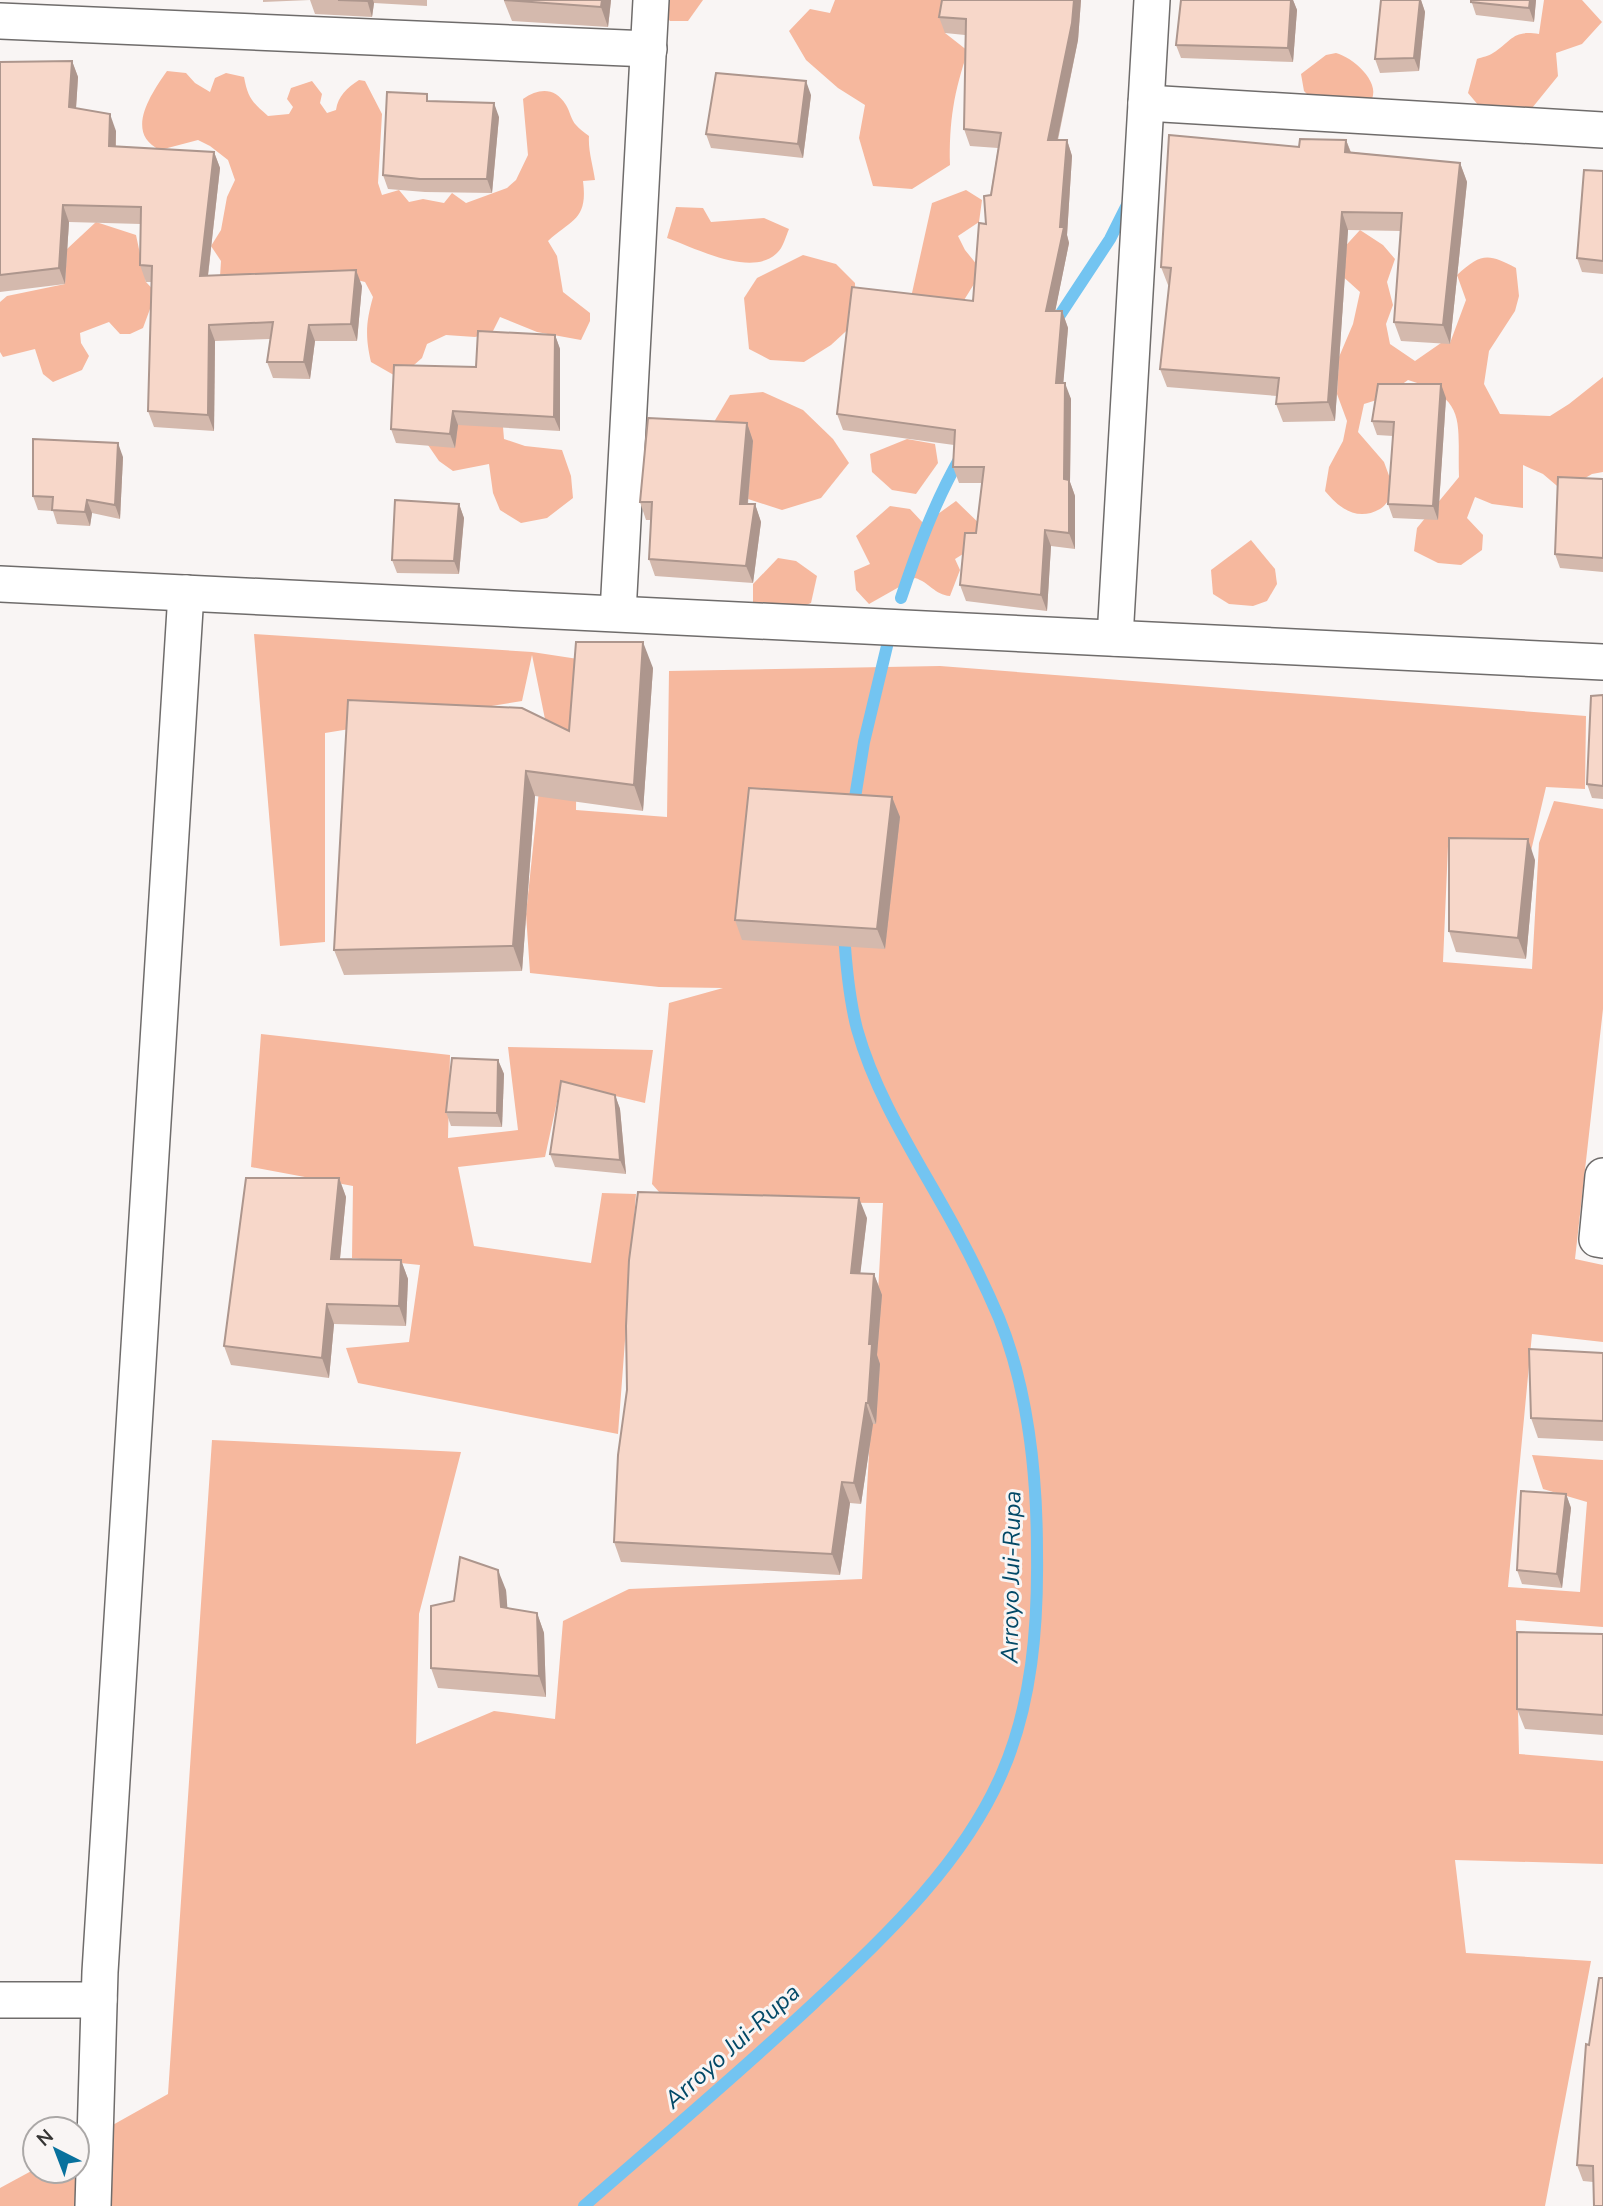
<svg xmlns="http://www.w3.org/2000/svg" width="1603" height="2206" font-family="'Nunito Sans',sans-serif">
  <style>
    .green { fill: #f6b89e }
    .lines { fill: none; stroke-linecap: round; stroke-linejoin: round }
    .stream { stroke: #73c4f1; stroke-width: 12 }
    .minor-casing { stroke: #6f6c6b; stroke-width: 38 }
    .minor { stroke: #fff; stroke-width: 35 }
    .wall { fill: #d4b9ad }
    .shaded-wall { fill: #ad968d }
    .building { fill: #f7d7c9; stroke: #ad968d; stroke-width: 2 }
    .labels { text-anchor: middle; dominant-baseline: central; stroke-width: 6; stroke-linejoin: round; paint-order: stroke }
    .water-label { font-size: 24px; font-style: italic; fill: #034967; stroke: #f9f5f4 }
  </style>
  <rect width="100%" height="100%" fill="#f9f5f4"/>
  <!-- green -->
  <g class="green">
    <path d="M 655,0 L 703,0 L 688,21 L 670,21 L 656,5 Z"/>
    <path d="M 835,0 L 950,0 L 945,33 L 968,51 C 954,91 949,122 950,165 L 912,189 L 873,186 L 859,138 L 865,105 L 838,88 L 806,60 L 789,31 L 810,9 L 830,13 Z"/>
    <path d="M 1544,0 L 1582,0 L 1602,22 L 1582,44 L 1556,53 L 1558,76 L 1528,113 L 1479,106 L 1468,93 L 1477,59 C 1482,57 1489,56 1493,53 C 1513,40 1512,30 1539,34 Z"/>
    <path d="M 1336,53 C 1352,57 1380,81 1372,99 C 1370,103 1367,105 1365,108 L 1317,104 L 1304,91 L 1301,74 L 1326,55 Z"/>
    <path d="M 167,71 L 186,73 L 195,83 L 210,92 L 215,78 L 226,73 L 244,77 C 248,98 252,102 268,116 L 289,114 L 293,107 L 287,99 L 291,88 L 312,81 L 322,94 L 320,103 L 327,113 L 336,110 C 338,96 347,88 359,80 L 365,81 L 382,114 L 378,183 L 382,195 L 399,190 L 409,202 L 423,199 L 444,203 L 452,193 L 466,203 L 507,188 L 516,180 L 528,155 L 523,99 C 539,88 555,87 566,105 C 570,111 571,120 576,125 C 579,129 584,132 589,136 C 588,151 593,165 595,180 L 583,181 C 588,220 572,219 548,241 L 557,256 L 563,292 L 590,313 L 590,321 L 581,340 L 537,332 L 500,317 L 492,333 L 475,337 L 446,335 L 427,344 L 422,358 L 399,378 L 371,362 C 365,336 366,322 373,297 L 365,282 L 345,277 L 302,272 L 293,277 L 219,292 L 221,261 L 211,246 L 221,230 L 227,197 L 235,180 L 228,160 L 210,146 L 198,140 L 160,150 C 124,133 151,94 167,71 Z"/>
    <path d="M 966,190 L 982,200 L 979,222 L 958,236 L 965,250 L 982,271 L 961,305 L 921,330 L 912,293 L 932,203 Z"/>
    <path d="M 676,207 L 703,208 L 711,222 L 764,218 L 789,229 C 786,236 783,248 777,253 C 752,278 695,248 667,238 Z"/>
    <path d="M 96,222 L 136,235 L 146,282 L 162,299 L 150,309 L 143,328 L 130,334 L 120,334 L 109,322 L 80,333 L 81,343 L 89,356 L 82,370 L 53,382 L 43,374 L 35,349 L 3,357 L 0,352 L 0,302 L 7,296 L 65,284 L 67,249 Z"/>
    <path d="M 1360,230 L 1383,245 L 1395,259 L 1387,282 L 1393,305 L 1386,324 L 1390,344 L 1415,361 L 1441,343 L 1450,343 L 1466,300 L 1457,275 C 1481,253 1488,253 1516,268 L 1519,296 L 1515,311 L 1489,351 L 1484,384 L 1500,414 L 1550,416 L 1569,404 L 1603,377 L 1603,472 L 1592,474 L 1563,491 L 1543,474 L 1523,465 L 1523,508 L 1492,504 L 1475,497 L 1467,518 L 1483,535 L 1482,550 L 1461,565 L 1438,563 L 1414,551 L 1417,528 L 1459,477 C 1457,423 1469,399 1408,380 L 1383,398 L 1364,404 L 1358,432 L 1384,462 L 1395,492 C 1390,497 1386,506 1380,509 C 1357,522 1339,508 1325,491 L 1329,467 L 1343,441 L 1347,421 L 1337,394 L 1339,357 L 1353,324 L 1360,292 L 1329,264 Z"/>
    <path d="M 803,255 L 836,264 L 855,283 L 856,322 L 831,345 L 804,362 L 770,360 L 749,349 L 744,298 L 757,278 Z"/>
    <path d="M 763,392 L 803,410 L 833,439 L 849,463 L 821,498 L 782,510 L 748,499 L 714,422 L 730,395 Z"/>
    <path d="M 431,419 L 503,427 L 504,439 L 525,446 L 562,450 L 571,476 L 573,498 L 547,518 L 521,523 L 500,510 L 493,493 L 489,464 L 453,471 L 439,461 L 428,445 Z"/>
    <path d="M 907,439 L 935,444 L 938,463 L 916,494 L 892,490 L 872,472 L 870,454 Z"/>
    <path d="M 956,501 L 985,529 L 971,549 L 955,559 L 960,570 L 950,596 C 935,595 929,582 915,578 L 869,604 L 856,590 L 854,571 L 870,564 L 856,536 L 890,506 L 910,509 L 924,524 Z"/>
    <path d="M 1251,540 L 1275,569 L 1277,584 L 1267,601 L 1253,606 L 1229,604 L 1213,594 L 1211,570 Z"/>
    <path d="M 778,558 L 796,561 L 817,576 L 811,603 L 791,611 L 753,605 L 753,584 Z"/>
    <path d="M 254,634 L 532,652 L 578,659 L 576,810 L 667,817 L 669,671 L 940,666 L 1586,716 L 1585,789 L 1546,787 L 1531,851 L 1448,846 L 1443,962 L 1532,969 L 1539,843 L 1554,801 L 1603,809 L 1603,1009 L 1575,1259 L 1603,1265 L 1603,1342 L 1532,1334 L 1508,1587 L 1580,1592 L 1587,1502 L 1543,1489 L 1532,1455 L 1603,1460 L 1603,1627 L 1516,1620 L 1519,1754 L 1603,1761 L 1603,1864 L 1455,1860 L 1466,1953 L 1591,1961 L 1545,2206 L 0,2206 L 0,2188 L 35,2169 L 35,2171 L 77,2171 L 77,2145 L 168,2094 L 212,1440 L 461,1452 L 419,1614 L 416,1744 L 494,1711 L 555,1719 L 563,1621 L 629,1589 L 862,1579 L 883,1203 L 667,1201 L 652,1184 L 669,1003 L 723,988 L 659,987 L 530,973 L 526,914 L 546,724 L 532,655 L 522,701 L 325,733 L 325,942 L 280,946 Z"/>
    <path d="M 261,1034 L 450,1055 L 448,1138 L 518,1130 L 508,1047 L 653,1050 L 645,1103 L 561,1083 L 545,1157 L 458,1167 L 474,1246 L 591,1263 L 602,1193 L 636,1194 L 618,1434 L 358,1383 L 346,1348 L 409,1342 L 420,1265 L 352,1258 L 353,1186 L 251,1167 Z"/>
  </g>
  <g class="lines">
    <!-- stream -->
    <g class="stream">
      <path d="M 1054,324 L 1110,239 L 1128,203"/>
      <path d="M 901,598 C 917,550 935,501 961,456"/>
      <path d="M 853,810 L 864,742 L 887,646"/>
      <path d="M 584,2206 C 661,2139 739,2073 814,2003 C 885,1936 963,1864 1002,1773 C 1032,1704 1038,1626 1037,1553 C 1037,1476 1028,1389 999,1318 C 987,1290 974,1263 960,1237 C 924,1169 878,1104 857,1029 C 849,998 846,965 844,933"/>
    </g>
    <!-- minor casing -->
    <g class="minor-casing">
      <g id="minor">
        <path d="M 0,21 L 649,49"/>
        <path d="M 1146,103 L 1603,130"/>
        <path d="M 0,584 L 1603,662"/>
        <path d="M 618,613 L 651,0"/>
        <path d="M 1115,638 L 1152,0"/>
        <path d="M 1603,1176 L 1597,1239 L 1603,1240"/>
        <path d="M 0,2000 L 99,2000"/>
        <path d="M 93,2206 L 100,1972 L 186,593"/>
      </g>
    </g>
    <!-- minor -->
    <use href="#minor" class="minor"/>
  </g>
  <!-- wall -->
  <g class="wall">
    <path d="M 263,0 L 427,0 L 427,6 L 374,3 L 372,17 L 315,14 L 310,0 L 263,2 Z"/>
    <path d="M 611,0 L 608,27 L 512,21 L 504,1 Z"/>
    <path d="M 942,0 L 1081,0 L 1078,40 L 1058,140 L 1067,140 L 1072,156 L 1067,235 L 1069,243 L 1055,311 L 1062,311 L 1068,328 L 1063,383 L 1071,399 L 1070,482 L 1075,496 L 1075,549 L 1051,546 L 1047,611 L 966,601 L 960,585 L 976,533 L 982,483 L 959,483 L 953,467 L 954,445 L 843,430 L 837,414 L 973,301 L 998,148 L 970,146 L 964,129 L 965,35 L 945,33 L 939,17 Z"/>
    <path d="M 1181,0 L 1293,0 L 1297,10 L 1293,62 L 1181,58 L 1176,45 Z"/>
    <path d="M 1381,0 L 1421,0 L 1425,12 L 1419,71 L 1380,73 L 1375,59 Z"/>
    <path d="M 1471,0 L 1536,0 L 1534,22 L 1476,15 Z"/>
    <path d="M 72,61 L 78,77 L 76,108 L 116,131 L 116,146 L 214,152 L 220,168 L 208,276 L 362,286 L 357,341 L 315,341 L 310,379 L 273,378 L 267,362 L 270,339 L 215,341 L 214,431 L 154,427 L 148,411 L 152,282 L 146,282 L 140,265 L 141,224 L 69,222 L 65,284 L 0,292 L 0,62 Z"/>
    <path d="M 811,95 L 803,158 L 711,148 L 706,134 Z"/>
    <path d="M 430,101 L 499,117 L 492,193 L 425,192 L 388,189 L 383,175 Z"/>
    <path d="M 1346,140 L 1351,152 L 1460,163 L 1467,182 L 1450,344 L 1401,341 L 1394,322 L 1401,231 L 1348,230 L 1335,421 L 1283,422 L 1276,404 L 1277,396 L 1167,387 L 1160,369 L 1169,285 L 1168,285 L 1161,267 L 1299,147 Z"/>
    <path d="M 1603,171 L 1603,274 L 1582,272 L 1577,258 Z"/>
    <path d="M 555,335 L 560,349 L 560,431 L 458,425 L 455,448 L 396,443 L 391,429 L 476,367 Z"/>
    <path d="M 1446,398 L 1438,520 L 1393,518 L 1388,504 L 1393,436 L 1377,435 L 1372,421 Z"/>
    <path d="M 747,423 L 753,441 L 748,504 L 755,504 L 761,522 L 753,583 L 655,576 L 649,559 L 651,520 L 646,520 L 640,502 Z"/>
    <path d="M 123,457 L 120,519 L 92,513 L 90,526 L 57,524 L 53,511 L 38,510 L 33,496 Z"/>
    <path d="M 1603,479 L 1603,572 L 1560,568 L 1555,554 Z"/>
    <path d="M 459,504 L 464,518 L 459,574 L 397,573 L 392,560 Z"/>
    <path d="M 653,668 L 643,811 L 535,796 L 522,971 L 344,975 L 334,950 L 569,731 Z"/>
    <path d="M 1603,695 L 1603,799 L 1592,798 L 1587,784 Z"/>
    <path d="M 892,797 L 900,817 L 885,949 L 742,940 L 735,920 Z"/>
    <path d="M 1535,860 L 1526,959 L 1456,952 L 1449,931 Z"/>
    <path d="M 498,1060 L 504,1074 L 502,1127 L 451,1126 L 446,1112 Z"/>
    <path d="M 615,1095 L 620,1109 L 626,1174 L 555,1167 L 550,1154 Z"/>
    <path d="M 339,1178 L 346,1197 L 340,1259 L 401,1260 L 408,1279 L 406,1326 L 334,1324 L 329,1378 L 231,1365 L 224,1346 Z"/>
    <path d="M 867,1218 L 860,1273 L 874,1274 L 882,1295 L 877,1355 L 880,1364 L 876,1424 L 873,1424 L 861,1504 L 850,1503 L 840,1575 L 621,1562 L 614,1542 L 627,1390 Z"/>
    <path d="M 1603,1353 L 1603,1441 L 1538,1438 L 1531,1418 Z"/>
    <path d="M 1566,1494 L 1571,1508 L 1562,1588 L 1522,1584 L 1517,1570 Z"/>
    <path d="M 506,1590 L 507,1608 L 537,1613 L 544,1633 L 546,1697 L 438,1688 L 431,1668 Z"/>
    <path d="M 1603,1634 L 1603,1735 L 1525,1729 L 1517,1709 Z"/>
    <path d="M 1589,2045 L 1593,2182 L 1583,2181 L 1577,2165 Z"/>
  </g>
  <!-- shaded-wall -->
  <g class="shaded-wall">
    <path d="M 367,0 L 373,0 L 374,3 L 372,17 Z"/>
    <path d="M 602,0 L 611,0 L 608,27 L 601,7 Z"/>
    <path d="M 1074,0 L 1081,0 L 1078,40 L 1054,156 L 1048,140 Z"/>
    <path d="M 1291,0 L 1293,0 L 1297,10 L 1293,62 L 1288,48 Z"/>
    <path d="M 1420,0 L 1421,0 L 1425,12 L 1419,71 L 1414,58 Z"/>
    <path d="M 1530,0 L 1536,0 L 1534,22 L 1529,8 Z"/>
    <path d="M 72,61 L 78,77 L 75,124 L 69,107 Z"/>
    <path d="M 806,81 L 811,95 L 803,158 L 798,144 Z"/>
    <path d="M 494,103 L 499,117 L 492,193 L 487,179 Z"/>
    <path d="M 110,114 L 116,131 L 115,162 L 109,146 Z"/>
    <path d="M 1067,140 L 1072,156 L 1067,235 L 1069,243 L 1052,327 L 1046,311 L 1060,227 Z"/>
    <path d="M 1346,140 L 1353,159 L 1345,152 Z"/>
    <path d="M 214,152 L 220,168 L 206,292 L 200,276 Z"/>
    <path d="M 1460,163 L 1467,182 L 1450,344 L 1443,325 Z"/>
    <path d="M 63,205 L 69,222 L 65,284 L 59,268 Z"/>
    <path d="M 1342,212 L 1348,230 L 1335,421 L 1328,402 Z"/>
    <path d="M 356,270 L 362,286 L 357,341 L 351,324 Z"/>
    <path d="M 1062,311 L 1068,328 L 1062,399 L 1056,383 Z"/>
    <path d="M 209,325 L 215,341 L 214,431 L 208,415 Z"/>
    <path d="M 309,325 L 315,341 L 310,379 L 304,362 Z"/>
    <path d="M 555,335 L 560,349 L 560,431 L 554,417 Z"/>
    <path d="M 1065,383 L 1071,399 L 1070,482 L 1075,496 L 1075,549 L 1069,533 L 1064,479 Z"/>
    <path d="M 1441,384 L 1446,398 L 1438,520 L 1433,506 Z"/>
    <path d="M 453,411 L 458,425 L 455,448 L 450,434 Z"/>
    <path d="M 747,423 L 753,441 L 746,522 L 740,504 Z"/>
    <path d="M 118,443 L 123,457 L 120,519 L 115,505 Z"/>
    <path d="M 87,500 L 92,513 L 90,526 L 85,512 Z"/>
    <path d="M 459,504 L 464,518 L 459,574 L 454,561 Z"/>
    <path d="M 755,504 L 761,522 L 753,583 L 746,566 Z"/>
    <path d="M 1045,530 L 1051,546 L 1047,611 L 1041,595 Z"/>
    <path d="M 643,642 L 653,668 L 643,811 L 634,785 Z"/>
    <path d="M 526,771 L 535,796 L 522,971 L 513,946 Z"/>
    <path d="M 892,797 L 900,817 L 885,949 L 877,929 Z"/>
    <path d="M 1528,839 L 1535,860 L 1526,959 L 1518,938 Z"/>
    <path d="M 498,1060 L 504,1074 L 502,1127 L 497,1113 Z"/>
    <path d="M 615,1095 L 620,1109 L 626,1174 L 620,1160 Z"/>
    <path d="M 339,1178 L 346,1197 L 338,1278 L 331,1259 Z"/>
    <path d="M 859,1198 L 867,1218 L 858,1293 L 851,1273 Z"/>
    <path d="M 401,1260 L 408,1279 L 406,1326 L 399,1306 Z"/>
    <path d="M 874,1274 L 882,1295 L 877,1355 L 880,1364 L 876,1424 L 868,1403 L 869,1344 Z"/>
    <path d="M 327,1304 L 334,1324 L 329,1378 L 322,1358 Z"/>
    <path d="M 866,1403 L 873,1424 L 861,1504 L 854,1483 Z"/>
    <path d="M 842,1482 L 850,1503 L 840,1575 L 832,1554 Z"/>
    <path d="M 1566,1494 L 1571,1508 L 1562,1588 L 1557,1574 Z"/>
    <path d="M 498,1570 L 506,1590 L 509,1628 L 501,1607 Z"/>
    <path d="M 537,1613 L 544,1633 L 546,1697 L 539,1676 Z"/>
  </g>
  <!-- building -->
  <g class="building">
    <path d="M 338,0 L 367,0 L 367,1 Z"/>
    <path d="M 504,0 L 602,0 L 601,7 Z"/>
    <path d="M 942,0 L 1074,0 L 1072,23 L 1048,140 L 1067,140 L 1060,227 L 1064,227 L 1046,311 L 1062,311 L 1056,383 L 1065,383 L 1064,479 L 1069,480 L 1069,533 L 1045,530 L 1041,595 L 960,585 L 965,533 L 976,533 L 984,467 L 953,467 L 955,430 L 837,414 L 852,287 L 973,301 L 979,223 L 986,224 L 984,196 L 991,195 L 1001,133 L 964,129 L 966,19 L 939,17 Z"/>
    <path d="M 1181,0 L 1291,0 L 1288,48 L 1176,45 Z"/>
    <path d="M 1381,0 L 1420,0 L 1414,58 L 1375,59 Z"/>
    <path d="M 1471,0 L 1530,0 L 1529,8 L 1471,2 Z"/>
    <path d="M 72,61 L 69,107 L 110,114 L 109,146 L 214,152 L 200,276 L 356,270 L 351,324 L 309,325 L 304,362 L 267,362 L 273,322 L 209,325 L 208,415 L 148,411 L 152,266 L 140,265 L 141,207 L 63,205 L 59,268 L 0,275 L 0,62 Z"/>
    <path d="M 716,73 L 806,81 L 798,144 L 706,134 Z"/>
    <path d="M 387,92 L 427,94 L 427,101 L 494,103 L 487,179 L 420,179 L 383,175 Z"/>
    <path d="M 1169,135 L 1299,147 L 1300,139 L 1346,140 L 1345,152 L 1460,163 L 1443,325 L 1394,322 L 1402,213 L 1342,212 L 1328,402 L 1276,404 L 1279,378 L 1160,369 L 1171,268 L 1161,267 Z"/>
    <path d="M 1584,170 L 1603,171 L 1603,261 L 1577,258 Z"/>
    <path d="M 478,331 L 555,335 L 554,417 L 453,411 L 450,434 L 391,429 L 394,365 L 476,367 Z"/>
    <path d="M 1378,384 L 1441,384 L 1433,506 L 1388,504 L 1394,422 L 1372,421 Z"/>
    <path d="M 648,418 L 747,423 L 740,504 L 755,504 L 746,566 L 649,559 L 652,502 L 640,502 Z"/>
    <path d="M 33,439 L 118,443 L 115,505 L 87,500 L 85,512 L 52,510 L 53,497 L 33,496 Z"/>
    <path d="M 1558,477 L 1603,479 L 1603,558 L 1555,554 Z"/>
    <path d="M 395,500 L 459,504 L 454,561 L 392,560 Z"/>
    <path d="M 576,642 L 643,642 L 634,785 L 526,771 L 513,946 L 334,950 L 348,700 L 522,708 L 569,731 Z"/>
    <path d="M 1603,695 L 1603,786 L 1587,784 L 1591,696 Z"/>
    <path d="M 749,788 L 892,797 L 877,929 L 735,920 Z"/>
    <path d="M 1449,838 L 1528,839 L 1518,938 L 1449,931 Z"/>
    <path d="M 452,1058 L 498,1060 L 497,1113 L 446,1112 Z"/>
    <path d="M 561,1081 L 615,1095 L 620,1160 L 550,1154 Z"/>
    <path d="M 246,1178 L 339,1178 L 331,1259 L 401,1260 L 399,1306 L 327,1304 L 322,1358 L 224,1346 Z"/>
    <path d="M 638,1192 L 859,1198 L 851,1273 L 874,1274 L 869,1344 L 872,1344 L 868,1403 L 866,1403 L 854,1483 L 842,1482 L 832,1554 L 614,1542 L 618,1455 L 627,1390 L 626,1326 L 629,1260 Z"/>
    <path d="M 1529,1349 L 1603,1353 L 1603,1421 L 1531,1418 Z"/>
    <path d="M 1521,1491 L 1566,1494 L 1557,1574 L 1517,1570 Z"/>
    <path d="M 460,1557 L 498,1570 L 501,1607 L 537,1613 L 539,1676 L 431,1668 L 431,1606 L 454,1601 Z"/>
    <path d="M 1517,1632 L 1603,1634 L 1603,1715 L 1517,1709 Z"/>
    <path d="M 1599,1978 L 1603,1978 L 1603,2206 L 1594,2206 L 1593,2166 L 1577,2165 L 1586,2044 L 1589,2045 Z"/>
  </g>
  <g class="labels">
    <!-- water labels -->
    <g class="water-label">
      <text transform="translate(1011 1577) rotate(-89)">Arroyo Jui-Rupa</text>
      <text transform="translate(732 2046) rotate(-42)">Arroyo Jui-Rupa</text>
    </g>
  </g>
  <!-- north arrow -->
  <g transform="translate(56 2150) rotate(318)"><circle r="33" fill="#f9f5f4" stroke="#aba8a7" stroke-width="2"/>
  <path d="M0-5L12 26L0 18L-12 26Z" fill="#08719d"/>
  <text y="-10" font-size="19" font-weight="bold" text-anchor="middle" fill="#363534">N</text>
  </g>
</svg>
